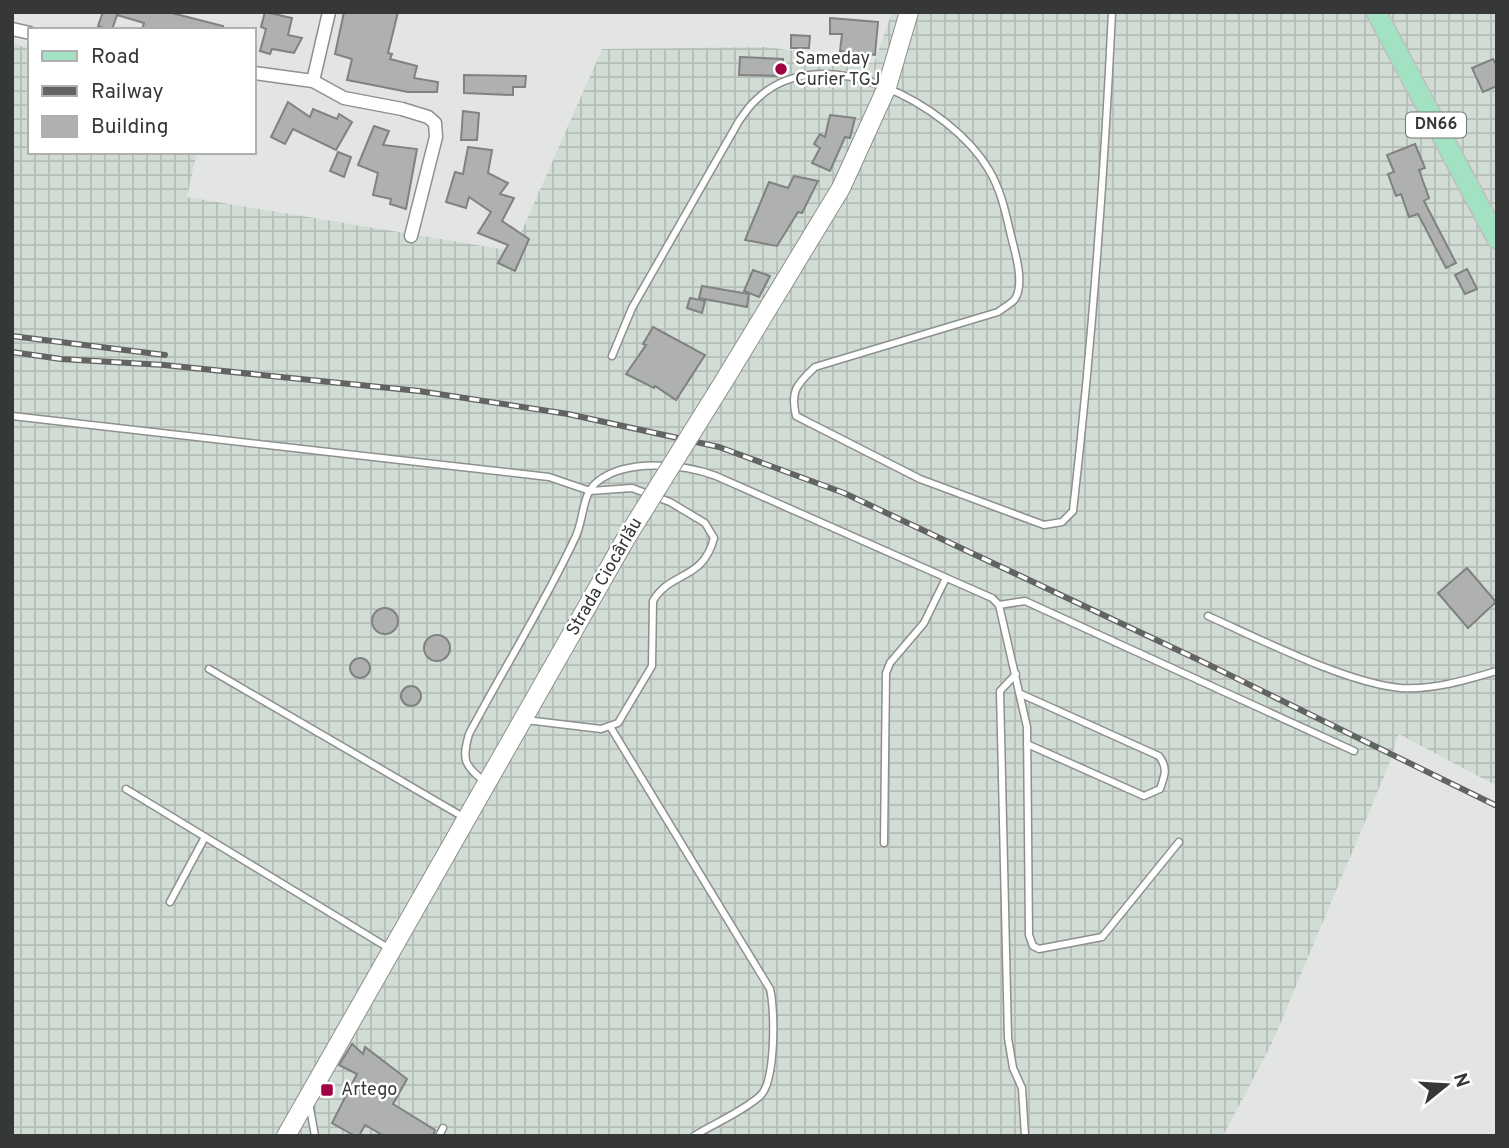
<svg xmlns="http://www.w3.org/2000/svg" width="1509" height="1148" font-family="Overpass,sans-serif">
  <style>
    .industrial { fill: url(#industrial-grid) }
    .building { fill: #aeb1af; stroke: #808281; stroke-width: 2 }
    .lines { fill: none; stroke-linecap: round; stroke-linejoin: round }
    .service-casing { stroke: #8d908e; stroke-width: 9 }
    .minor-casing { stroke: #8d908e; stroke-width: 15 }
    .secondary-casing { stroke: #8d908e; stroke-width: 20 }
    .primary-casing { stroke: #bfbfbf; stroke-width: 22 }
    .service { stroke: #fff; stroke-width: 6 }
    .minor { stroke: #fff; stroke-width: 12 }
    .secondary { stroke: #fff; stroke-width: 18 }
    .primary { stroke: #a2e1c1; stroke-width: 19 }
    .rail-casing { stroke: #626463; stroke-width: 6 }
    .rail { stroke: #fff; stroke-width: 3.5; stroke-dasharray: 10; stroke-linecap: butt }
    .secondary-bridge-casing { stroke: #8d908e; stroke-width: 20; stroke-linecap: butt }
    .secondary-bridge { stroke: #fff; stroke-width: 18 }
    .poi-dot { fill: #a00140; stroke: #fff; stroke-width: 2.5 }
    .labels { text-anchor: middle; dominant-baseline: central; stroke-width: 5; stroke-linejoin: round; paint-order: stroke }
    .shield { fill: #fff; stroke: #727473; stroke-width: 2 }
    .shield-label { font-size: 16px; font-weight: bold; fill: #363837 }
    .poi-label { font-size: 18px; fill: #363837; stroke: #fff; text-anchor: start }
    .street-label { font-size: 18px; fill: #363837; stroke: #fff }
  </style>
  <defs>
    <pattern id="industrial-grid" width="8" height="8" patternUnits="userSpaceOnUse" patternTransform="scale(1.75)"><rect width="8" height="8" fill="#d1dcd5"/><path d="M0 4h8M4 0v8" fill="none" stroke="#b4beb7"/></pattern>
  </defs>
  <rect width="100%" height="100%" fill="#e2e5e3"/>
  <!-- industrial -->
  <path class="industrial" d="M 892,12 L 1497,12 L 1497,786 L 1399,734 L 1388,767 L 1272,1043 L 1223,1136 L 12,1136 L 12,44 L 30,48 L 30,152 L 197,152 L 187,197 L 513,251 L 602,49 L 767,47 L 874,63 Z"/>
  <!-- building -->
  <g class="building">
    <path d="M 103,12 L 168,12 L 223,26 L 223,30 L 142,30 L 144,23 L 117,15 L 112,30 L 109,30 L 98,26 Z"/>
    <path d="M 265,12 L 292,18 L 288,35 L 302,38 L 294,53 L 272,49 L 270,54 L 260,51 L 266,29 L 261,27 Z"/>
    <path d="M 344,12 L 398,12 L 388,53 L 392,54 L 390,59 L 417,66 L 414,78 L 438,82 L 437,92 L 408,92 L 347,80 L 352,59 L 335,54 Z"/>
    <path d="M 830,18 L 878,22 L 875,55 L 840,51 L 842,34 L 830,34 Z"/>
    <path d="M 791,35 L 810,36 L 809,48 L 791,48 Z"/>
    <path d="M 740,57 L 783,59 L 782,76 L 739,75 Z"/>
    <path d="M 1493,59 L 1497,66 L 1497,86 L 1483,92 L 1472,68 Z"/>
    <path d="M 464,75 L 526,76 L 525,87 L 513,87 L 513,95 L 464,93 Z"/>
    <path d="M 288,102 L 310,117 L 313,109 L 337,119 L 339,114 L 352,122 L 336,150 L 293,129 L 285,144 L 271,137 Z"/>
    <path d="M 463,111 L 479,113 L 477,140 L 461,140 Z"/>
    <path d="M 830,115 L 855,118 L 850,138 L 845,137 L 830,171 L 812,163 L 820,148 L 814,144 L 820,134 L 825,137 Z"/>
    <path d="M 374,126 L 389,131 L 383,145 L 417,149 L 406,209 L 390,204 L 391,199 L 373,195 L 378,173 L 358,165 Z"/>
    <path d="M 1415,144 L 1425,168 L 1419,170 L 1429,198 L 1424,201 L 1456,263 L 1446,268 L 1418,214 L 1409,217 L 1401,194 L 1396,196 L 1388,174 L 1394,172 L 1387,155 Z"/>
    <path d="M 468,147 L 492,150 L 488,173 L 508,183 L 500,194 L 514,198 L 502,221 L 529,239 L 515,271 L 498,263 L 508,245 L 478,233 L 491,212 L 469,197 L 466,208 L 446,202 L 455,172 L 463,174 Z"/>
    <path d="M 338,152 L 351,157 L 344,177 L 330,171 Z"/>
    <path d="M 794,176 L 818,181 L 802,213 L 798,212 L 777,246 L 745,240 L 769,182 L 788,188 Z"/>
    <path d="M 1467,269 L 1477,289 L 1465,294 L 1455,275 Z"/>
    <path d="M 753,270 L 770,276 L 759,297 L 744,291 Z"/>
    <path d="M 702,286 L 749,294 L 747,307 L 699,298 Z"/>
    <path d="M 690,298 L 705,301 L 702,313 L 687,308 Z"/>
    <path d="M 653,327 L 705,355 L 676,400 L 655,386 L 654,388 L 626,374 L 646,345 L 643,344 Z"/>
    <path d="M 1467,568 L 1496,602 L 1468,628 L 1438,593 Z"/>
    <circle cx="385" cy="621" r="13"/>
    <circle cx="437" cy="648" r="13"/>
    <circle cx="360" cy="668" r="10"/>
    <circle cx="411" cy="696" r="10"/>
    <path d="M 352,1044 L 363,1054 L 365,1047 L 407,1079 L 393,1104 L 435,1130 L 433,1136 L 384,1136 L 365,1125 L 359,1136 L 355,1136 L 332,1123 L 357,1074 L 339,1065 Z"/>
  </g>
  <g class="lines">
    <!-- service casing -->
    <g class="service-casing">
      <g id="service">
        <path d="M 612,356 L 632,308 L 739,121 C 744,114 749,106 756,100 C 821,35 951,105 989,170 C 1001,190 1006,214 1011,236 C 1015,252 1025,283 1015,299 C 1011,304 1003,308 998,312 L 815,367 C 797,384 790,391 796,416 L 920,479 L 1044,525 L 1062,522 L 1073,511 C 1092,345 1104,179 1112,12"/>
        <path d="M 12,416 L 549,477 L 590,491 L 632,488 L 670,502 L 705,523 L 714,538 C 703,581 670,571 653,601 L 652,666 L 618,723 L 601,729 L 526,720"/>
        <path d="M 999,605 L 1025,601 L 1354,751"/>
        <path d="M 1208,616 C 1260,639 1346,683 1401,688 C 1434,690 1466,680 1497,671"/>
        <path d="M 209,669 L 465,818"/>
        <path d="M 1016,674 L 1000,691 L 1008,1038 L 1013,1068 L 1022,1088 L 1025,1136"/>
        <path d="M 1021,694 L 1159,756 C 1168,768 1165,775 1160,789 L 1144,796 L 1027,744"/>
        <path d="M 611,728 L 770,989 C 775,1008 776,1082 760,1096 C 742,1112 715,1123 694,1136"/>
        <path d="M 486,783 C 465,765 461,762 469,734 C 504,668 545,603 576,536 C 584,518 582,494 597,482 C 626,458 684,464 716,476 L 992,598 L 999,605 L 1027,727 L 1029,935 L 1033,946 L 1039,949 L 1102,937 L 1179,842"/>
        <path d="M 126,789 L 390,949"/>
        <path d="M 884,843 L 886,673 L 890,663 L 924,623 L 946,578"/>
        <path d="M 170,902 L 205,837"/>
        <path d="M 309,1103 L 315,1136"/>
        <path d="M 439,1136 L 443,1128"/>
      </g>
    </g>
    <!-- minor casing -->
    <g class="minor-casing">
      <g id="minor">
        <path d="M 12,29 L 30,33"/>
        <path d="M 254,73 L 313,81 L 344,98 L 402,109 L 428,117 L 435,123 L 436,137 L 411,236"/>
        <path d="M 313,81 L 329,12"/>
      </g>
    </g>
    <!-- secondary casing -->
    <g class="secondary-casing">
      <g id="secondary">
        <path d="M 724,381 L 841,188 L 887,87 L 909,12"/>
        <path d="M 286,1136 L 625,540"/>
      </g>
    </g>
    <!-- primary casing -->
    <g class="primary-casing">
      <path id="primary" d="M 1376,12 L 1497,239"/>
    </g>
    <!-- service -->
    <use href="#service" class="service"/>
    <!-- minor -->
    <use href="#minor" class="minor"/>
    <!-- secondary -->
    <use href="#secondary" class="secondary"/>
    <!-- primary -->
    <use href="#primary" class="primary"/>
    <!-- rail casing -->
    <g class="rail-casing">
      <g id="rail">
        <path d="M 12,336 L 165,355"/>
        <path d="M 12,352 L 61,359 L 164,365 L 419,391 L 568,414 L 719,447 L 844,493 L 1199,660 L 1497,806"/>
      </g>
    </g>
    <!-- rail -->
    <use href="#rail" class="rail"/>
    <!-- secondary-bridge casing -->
    <g class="secondary-bridge-casing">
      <path id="secondary-bridge" d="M 625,540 L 724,381"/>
    </g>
    <!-- secondary-bridge -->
    <use href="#secondary-bridge" class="secondary-bridge"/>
  </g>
  <!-- markers -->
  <g class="poi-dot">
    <circle cx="781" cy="69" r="7"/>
    <rect x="320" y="1083" width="14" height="14" rx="3.5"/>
  </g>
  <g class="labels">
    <!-- shield labels -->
    <rect class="shield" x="1406" y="112.5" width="60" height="25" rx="5"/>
    <g class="shield-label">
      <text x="1436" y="125">DN66</text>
    </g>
    <!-- poi labels -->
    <g class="poi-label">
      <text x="795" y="59">Sameday<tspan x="795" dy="21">Curier TGJ</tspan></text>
      <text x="341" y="1090">Artego</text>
    </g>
    <!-- street labels -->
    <g class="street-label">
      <text transform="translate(605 577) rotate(-60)">Strada Ciocârlău</text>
    </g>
  </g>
  <!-- border -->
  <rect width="1509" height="1148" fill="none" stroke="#363837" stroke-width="28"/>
  <!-- legend -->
  <rect x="28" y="28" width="228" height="126" fill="#ffffff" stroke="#afafaf" stroke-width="2"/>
  <rect x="42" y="51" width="35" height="10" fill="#a2e1c1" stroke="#afafaf" stroke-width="2"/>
  <text x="91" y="63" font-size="21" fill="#363837">Road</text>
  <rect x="42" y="86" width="35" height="10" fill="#626463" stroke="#afafaf" stroke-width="2"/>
  <text x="91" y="98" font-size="21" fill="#363837">Railway</text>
  <rect x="42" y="116" width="35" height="21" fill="#aeb1af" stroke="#afafaf" stroke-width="2"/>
  <text x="91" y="133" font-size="21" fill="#363837">Building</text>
  <!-- north arrow -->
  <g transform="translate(1446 1085) rotate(72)" stroke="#ffffff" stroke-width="5" paint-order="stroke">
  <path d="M0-5L12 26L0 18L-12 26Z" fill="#363837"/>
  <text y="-10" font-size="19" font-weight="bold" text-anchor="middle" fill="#363837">N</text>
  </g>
</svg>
